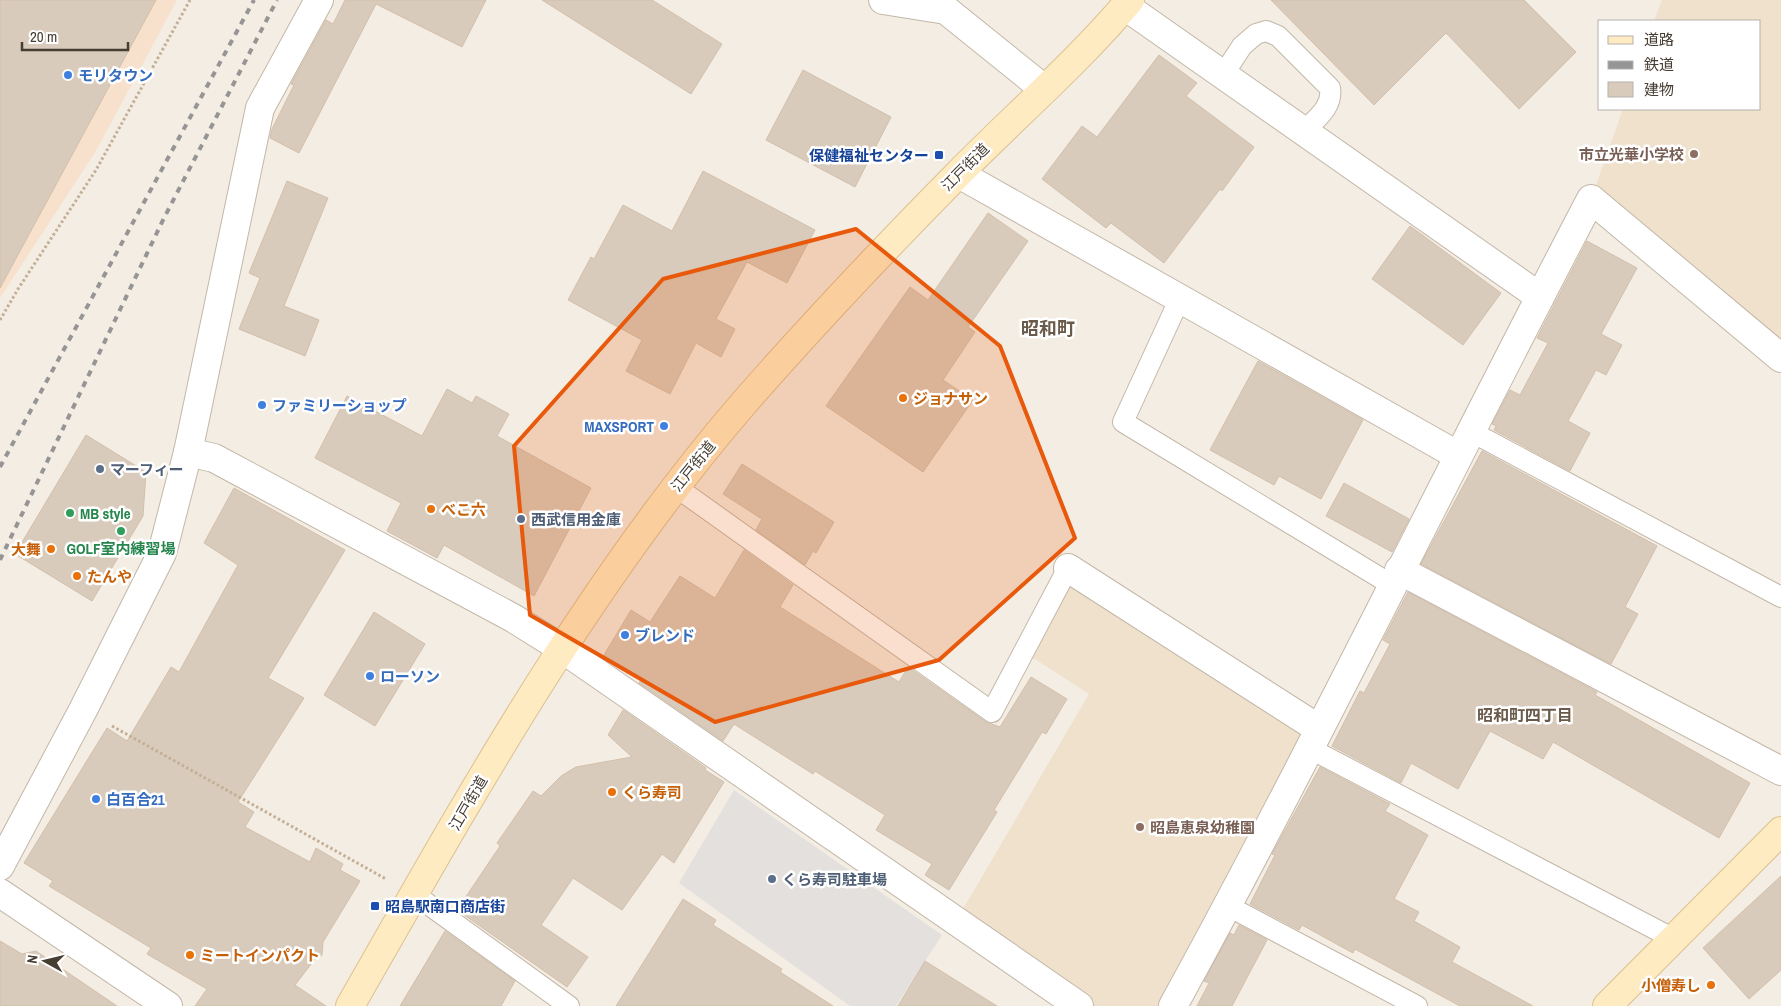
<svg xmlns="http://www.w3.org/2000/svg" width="1781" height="1006" font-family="'Archivo Narrow','Noto Sans JP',sans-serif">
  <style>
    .commercial { fill: #f8e1cc }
    .education { fill: #efe1cc }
    .parking { fill: #e4e0dd }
    .building { fill: #d9cbbb; stroke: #d2bfaa }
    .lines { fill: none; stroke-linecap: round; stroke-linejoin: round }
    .lane-casing { stroke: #c3b7a8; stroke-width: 22 }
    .street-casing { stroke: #c3b7a8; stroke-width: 30 }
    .secondary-casing { stroke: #dbc190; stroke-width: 30 }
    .path { stroke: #c3af95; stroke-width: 3; stroke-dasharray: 2.5 2.5; stroke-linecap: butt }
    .lane { stroke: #fff; stroke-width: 20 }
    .street { stroke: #fff; stroke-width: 28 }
    .secondary { stroke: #ffebc2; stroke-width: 28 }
    .rail { stroke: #959595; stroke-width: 4; stroke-dasharray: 6 6; stroke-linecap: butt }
    .marked { fill: #e8590c; fill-opacity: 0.2; stroke: #e8590c; stroke-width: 4; stroke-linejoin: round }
    .shop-dot { fill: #3f7fe0; stroke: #fff; stroke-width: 2 }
    .education-dot { fill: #8d6e63; stroke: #fff; stroke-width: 2 }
    .transit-dot { fill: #1a4fb4; stroke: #fff; stroke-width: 2 }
    .food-dot { fill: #e8710a; stroke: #fff; stroke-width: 2 }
    .service-dot { fill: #5c6f8a; stroke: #fff; stroke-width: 2 }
    .leisure-dot { fill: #2e9e5b; stroke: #fff; stroke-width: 2 }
    .labels { text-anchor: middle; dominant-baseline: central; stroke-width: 5; stroke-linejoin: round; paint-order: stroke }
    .shop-label { font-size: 15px; font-weight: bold; fill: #366cbe; stroke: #fff; text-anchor: start }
    .education-label { font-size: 15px; font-weight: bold; fill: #785e54; stroke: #fff; text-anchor: end }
    .transit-label { font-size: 15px; font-weight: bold; fill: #164399; stroke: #fff; text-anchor: end }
    .street-label { font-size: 15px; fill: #463d33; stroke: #fff }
    .food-label { font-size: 15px; font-weight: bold; fill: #c56008; stroke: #fff; text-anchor: start }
    .service-label { font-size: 15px; font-weight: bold; fill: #4e5e75; stroke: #fff; text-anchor: start }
    .leisure-label { font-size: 15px; font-weight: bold; fill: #27864d; stroke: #fff; text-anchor: start }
    .neighbourhood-label { font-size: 16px; font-weight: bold; fill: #6a5a49; stroke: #fff }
    .quarter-label { font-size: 18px; font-weight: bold; fill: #6a5a49; stroke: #fff }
  </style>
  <rect width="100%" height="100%" fill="#f4ede3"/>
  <!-- commercial -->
  <path class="commercial" d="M 0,0 L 177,0 L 96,151 L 0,298 Z"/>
  <!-- education -->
  <g class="education">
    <path d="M 1662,0 L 1781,0 L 1781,369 L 1591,199 L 1623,109 L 1760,109 L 1760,21 L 1654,21 Z"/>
    <path d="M 1068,568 L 1319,729 L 1173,1006 L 1079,1006 L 956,921 L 1089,694 L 1024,652 Z"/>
  </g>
  <!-- parking -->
  <path class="parking" d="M 734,790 L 942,935 L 896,1006 L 850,1006 L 679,883 Z"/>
  <!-- building -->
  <g class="building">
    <path d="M 0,0 L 156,0 L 0,288 Z"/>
    <path d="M 345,0 L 486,0 L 462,47 L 376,4 L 299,153 L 270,138 L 272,129 L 294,85 L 291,84 L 326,20 L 333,24 Z"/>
    <path d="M 542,0 L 652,0 L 722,44 L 691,94 Z"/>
    <path d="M 1271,0 L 1524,0 L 1576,52 L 1519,109 L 1446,33 L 1374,105 Z"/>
    <path d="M 1159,55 L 1197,83 L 1186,96 L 1254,147 L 1222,191 L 1220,189 L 1164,263 L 1111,223 L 1106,228 L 1042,179 L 1082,126 L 1097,137 Z"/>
    <path d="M 803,70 L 891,117 L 855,187 L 766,140 Z"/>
    <path d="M 703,171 L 815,230 L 787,283 L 747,262 L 716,319 L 735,329 L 721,357 L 696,343 L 670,394 L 626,371 L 642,340 L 568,300 L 591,257 L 594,259 L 623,205 L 672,231 Z"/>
    <path d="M 287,181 L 328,198 L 284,306 L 319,320 L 305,356 L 239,329 L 260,278 L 249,273 Z"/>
    <path d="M 988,213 L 1028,241 L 968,327 L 975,332 L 943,380 L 973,400 L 923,472 L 826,406 L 910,287 L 928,300 Z"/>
    <path d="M 1410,226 L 1501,293 L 1463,345 L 1372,279 Z"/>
    <path d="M 1587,241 L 1637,268 L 1601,334 L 1622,345 L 1606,375 L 1596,370 L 1568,421 L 1590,433 L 1570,471 L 1494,430 L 1496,426 L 1492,424 L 1510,390 L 1520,395 L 1548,343 L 1537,338 Z"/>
    <path d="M 1258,361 L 1363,420 L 1321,499 L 1279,476 L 1274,485 L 1210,450 Z"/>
    <path d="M 447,389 L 472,403 L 476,396 L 509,414 L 497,436 L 591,488 L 534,596 L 444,545 L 437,558 L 387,531 L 401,503 L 315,458 L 347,396 L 422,436 Z"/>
    <path d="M 86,435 L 146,472 L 143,516 L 92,601 L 15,554 Z"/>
    <path d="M 1482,451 L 1657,546 L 1625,607 L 1638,614 L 1611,664 L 1421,564 Z"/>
    <path d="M 742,464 L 834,522 L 816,553 L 813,551 L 805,565 L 756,530 L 762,519 L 723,494 Z"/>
    <path d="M 1344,483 L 1409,519 L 1392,552 L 1326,516 Z"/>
    <path d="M 234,488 L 345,550 L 268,678 L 304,698 L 238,802 L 254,812 L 245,827 L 310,862 L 316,848 L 343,864 L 340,870 L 360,881 L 323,942 L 322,955 L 315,959 L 295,985 L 326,1006 L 195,1006 L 207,989 L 147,954 L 151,948 L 49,886 L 53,881 L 24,863 L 107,728 L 127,741 L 171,667 L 179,672 L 238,565 L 204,543 Z"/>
    <path d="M 744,550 L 793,585 L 780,607 L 899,682 L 908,667 L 986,722 L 1000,727 L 1031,677 L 1067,699 L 1046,734 L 1042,732 L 994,810 L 997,812 L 949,890 L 925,875 L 932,864 L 876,830 L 885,815 L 815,771 L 813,774 L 734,724 L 723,741 L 639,683 L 642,678 L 604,655 L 631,610 L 650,622 L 680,576 L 715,598 Z"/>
    <path d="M 1408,592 L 1597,692 L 1595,695 L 1750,783 L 1719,838 L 1553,742 L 1543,759 L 1490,731 L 1458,789 L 1411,763 L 1401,783 L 1332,746 L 1360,691 L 1364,693 L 1390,644 L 1383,640 Z"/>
    <path d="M 374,612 L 425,644 L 375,726 L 324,695 Z"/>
    <path d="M 623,710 L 706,768 L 705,770 L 724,782 L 674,863 L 662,854 L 622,910 L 573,878 L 541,925 L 588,957 L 567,987 L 457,910 L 500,846 L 497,843 L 533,791 L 541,796 L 561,776 L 576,767 L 632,757 L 608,735 Z"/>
    <path d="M 1320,767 L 1390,804 L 1385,811 L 1428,835 L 1394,899 L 1419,912 L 1414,921 L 1460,947 L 1452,962 L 1533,1006 L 1460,1006 L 1355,949 L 1353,953 L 1302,925 L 1299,930 L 1250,904 L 1275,855 L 1272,854 Z"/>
    <path d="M 1781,876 L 1781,970 L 1749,999 L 1703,948 Z"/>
    <path d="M 683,899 L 716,920 L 713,925 L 782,969 L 780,972 L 833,1006 L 616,1006 Z"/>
    <path d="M 1239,925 L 1267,940 L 1232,1006 L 1197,1006 L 1209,983 L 1204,981 L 1230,933 L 1234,935 Z"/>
    <path d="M 445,931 L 515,981 L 501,1006 L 400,1006 Z"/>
    <path d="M 0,941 L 22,954 L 36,951 L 117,1006 L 0,1006 Z"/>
    <path d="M 925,961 L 997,1006 L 898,1006 Z"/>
  </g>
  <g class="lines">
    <!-- lane casing -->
    <g class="lane-casing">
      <g id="lane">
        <path d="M 1223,75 L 1242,46 L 1256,34 L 1266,31 L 1278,36 L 1330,88 C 1333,107 1317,118 1304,131"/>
        <path d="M 1180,298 L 1123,422 L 1392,585"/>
        <path d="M 1470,431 L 1781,597"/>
        <path d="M 676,487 L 992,712 L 1068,568"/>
        <path d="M 1309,748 L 1674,939"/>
        <path d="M 414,894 L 569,1006"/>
        <path d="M 1228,906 L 1417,1006"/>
      </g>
    </g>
    <!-- street casing -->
    <g class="street-casing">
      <g id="street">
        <path d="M 883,0 L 946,10 L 1044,89"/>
        <path d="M 1125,6 L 1540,297"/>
        <path d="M 959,174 L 1457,455"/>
        <path d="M 188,452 L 214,458 L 513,618 L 561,648 L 1079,1006"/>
        <path d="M 1068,568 L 1319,729"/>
        <path d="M 1399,570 L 1781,771"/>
        <path d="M 0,866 L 83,710 L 162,553 L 188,452 L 260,108 L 319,0"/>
        <path d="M 0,893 L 168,1006"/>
        <path d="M 1173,1006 C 1319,740 1450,467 1591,199 L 1781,358"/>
      </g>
    </g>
    <!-- secondary casing -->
    <g class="secondary-casing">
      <g id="secondary">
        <path d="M 350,1006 C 469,798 586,586 743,404 C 812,325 885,248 958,174 C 1015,116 1078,62 1130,0"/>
        <path d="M 1607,1006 L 1781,831"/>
      </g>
    </g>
    <!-- path -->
    <g class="path">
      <path d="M 0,320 L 18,289 L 96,170 L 190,0"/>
      <path d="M 112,726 L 386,879"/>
    </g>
    <!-- lane -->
    <use href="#lane" class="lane"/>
    <!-- street -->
    <use href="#street" class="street"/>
    <!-- secondary -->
    <use href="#secondary" class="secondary"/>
    <!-- rail -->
    <g class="rail">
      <path d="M 0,467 L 254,0"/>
      <path d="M 0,560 L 164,218 L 277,0"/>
    </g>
  </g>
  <!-- marked area -->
  <path class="marked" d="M 856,229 L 1000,346 L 1075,538 L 939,660 L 715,722 L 530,615 L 514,446 L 663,279 Z"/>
  <!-- markers -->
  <g class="shop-dot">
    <circle cx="68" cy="75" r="5"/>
    <circle cx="262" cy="405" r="5"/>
    <circle cx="664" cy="426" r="5"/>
    <circle cx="625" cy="635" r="5"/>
    <circle cx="370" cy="676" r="5"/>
    <circle cx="96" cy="799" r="5"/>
  </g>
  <g class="education-dot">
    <circle cx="1694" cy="154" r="5"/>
    <circle cx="1140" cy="827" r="5"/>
  </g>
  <g class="transit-dot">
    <rect x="934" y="150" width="10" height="10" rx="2.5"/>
    <rect x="370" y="901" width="10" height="10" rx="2.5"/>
  </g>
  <g class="food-dot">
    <circle cx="903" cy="398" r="5"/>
    <circle cx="431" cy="509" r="5"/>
    <circle cx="51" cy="549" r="5"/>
    <circle cx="77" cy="576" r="5"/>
    <circle cx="612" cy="792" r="5"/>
    <circle cx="190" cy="955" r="5"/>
    <circle cx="1711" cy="985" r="5"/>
  </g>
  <g class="service-dot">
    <circle cx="100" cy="469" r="5"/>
    <circle cx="521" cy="519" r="5"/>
    <circle cx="772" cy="879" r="5"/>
  </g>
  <g class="leisure-dot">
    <circle cx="70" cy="513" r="5"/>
    <circle cx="121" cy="531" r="5"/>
  </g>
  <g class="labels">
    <!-- shop labels -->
    <g class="shop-label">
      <text x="78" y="75">モリタウン</text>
      <text x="272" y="405">ファミリーショップ</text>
      <text x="654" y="426" text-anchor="end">MAXSPORT</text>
      <text x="635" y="635">ブレンド</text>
      <text x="380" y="676">ローソン</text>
      <text x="106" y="799">白百合21</text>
    </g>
    <!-- education labels -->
    <g class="education-label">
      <text x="1684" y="154">市立光華小学校</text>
      <text x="1150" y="827" text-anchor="start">昭島恵泉幼稚園</text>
    </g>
    <!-- transit labels -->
    <g class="transit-label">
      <text x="929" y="155">保健福祉センター</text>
      <text x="385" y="906" text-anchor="start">昭島駅南口商店街</text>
    </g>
    <!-- street labels -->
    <g class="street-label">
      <text transform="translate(965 167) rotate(-45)">江戸街道</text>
      <text transform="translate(693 466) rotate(-51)">江戸街道</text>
      <text transform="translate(468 803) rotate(-60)">江戸街道</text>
    </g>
    <!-- food labels -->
    <g class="food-label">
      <text x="913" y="398">ジョナサン</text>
      <text x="441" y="509">べこ六</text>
      <text x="41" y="549" text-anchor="end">大舞</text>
      <text x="87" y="576">たんや</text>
      <text x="622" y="792">くら寿司</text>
      <text x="200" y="955">ミートインパクト</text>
      <text x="1701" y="985" text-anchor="end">小僧寿し</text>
    </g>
    <!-- service labels -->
    <g class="service-label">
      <text x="110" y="469">マーフィー</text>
      <text x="531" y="519">西武信用金庫</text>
      <text x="782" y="879">くら寿司駐車場</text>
    </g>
    <!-- leisure labels -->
    <g class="leisure-label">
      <text x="80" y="513">MB style</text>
      <text x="121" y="548" text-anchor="middle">GOLF室内練習場</text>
    </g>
    <!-- neighbourhood labels -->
    <g class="neighbourhood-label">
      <text x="1525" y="715">昭和町四丁目</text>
    </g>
    <!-- quarter labels -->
    <g class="quarter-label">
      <text x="1048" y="328">昭和町</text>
    </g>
  </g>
  <!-- legend -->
  <rect x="1598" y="20" width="162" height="90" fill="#ffffff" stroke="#b5b1ad"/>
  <rect x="1608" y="36" width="25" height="8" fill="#ffebc2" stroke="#b5b1ad"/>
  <text x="1644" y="45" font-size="15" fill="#463d33">道路</text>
  <rect x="1608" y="61" width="25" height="8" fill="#959595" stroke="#b5b1ad"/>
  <text x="1644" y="70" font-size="15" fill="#463d33">鉄道</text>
  <rect x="1608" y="82" width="25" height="15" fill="#d9cbbb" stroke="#b5b1ad"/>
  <text x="1644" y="95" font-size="15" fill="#463d33">建物</text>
  <!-- north arrow -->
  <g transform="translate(45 961) rotate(278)" stroke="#ffffff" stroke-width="4" paint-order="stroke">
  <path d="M0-4L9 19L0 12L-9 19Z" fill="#463d33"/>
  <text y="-8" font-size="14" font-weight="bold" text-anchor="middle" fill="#463d33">N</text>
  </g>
  <!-- scale -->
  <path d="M22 42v8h106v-8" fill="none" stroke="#463d33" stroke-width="2.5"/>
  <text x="30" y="42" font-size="15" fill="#463d33" stroke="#ffffff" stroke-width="4" paint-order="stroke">20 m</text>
</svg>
